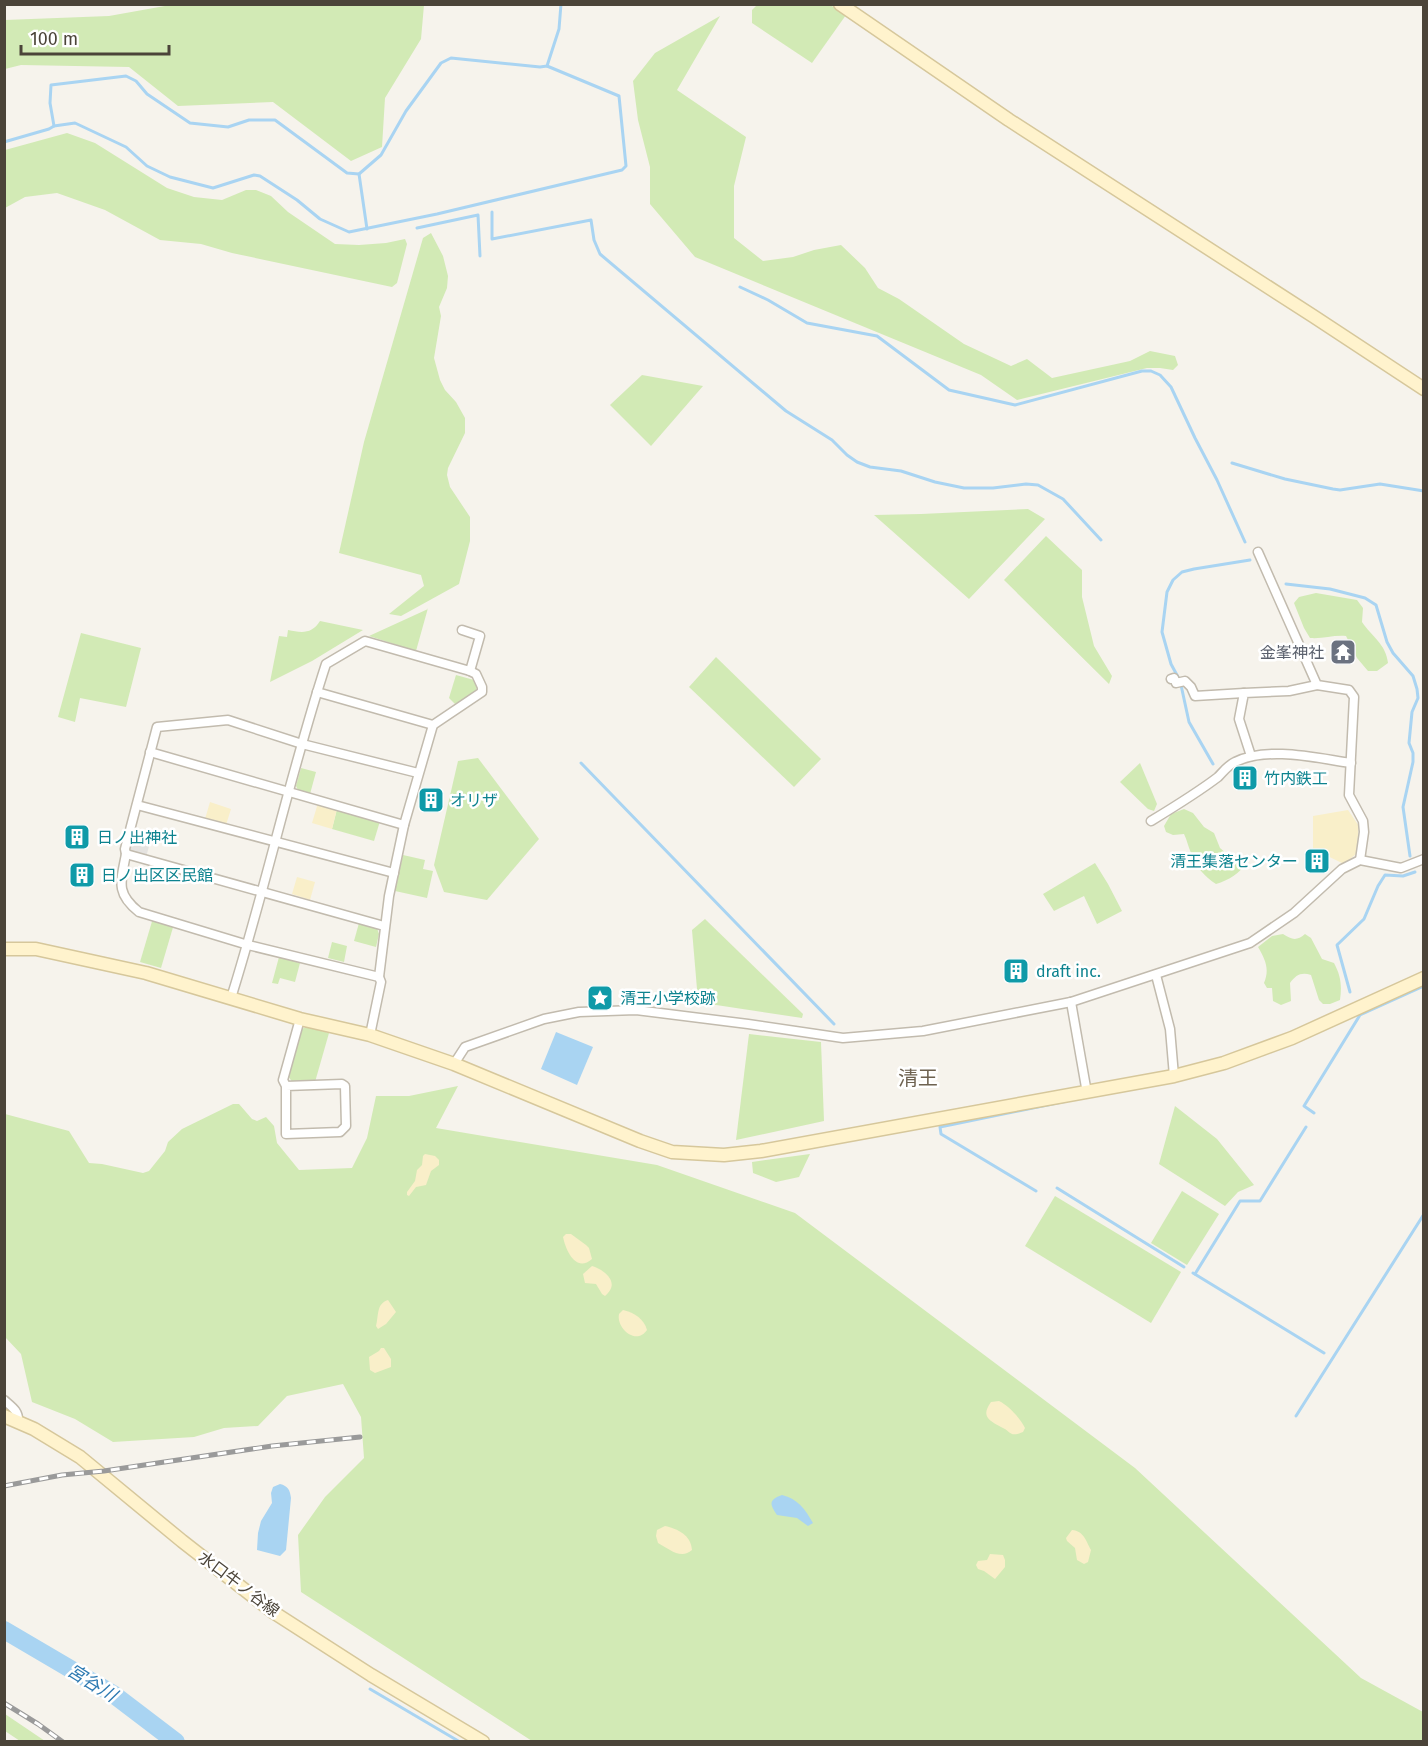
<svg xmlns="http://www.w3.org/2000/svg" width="1428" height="1746" font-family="'Fira Sans','Noto Sans JP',sans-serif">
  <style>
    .green { fill: #d2eab5 }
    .sand { fill: #f9efc9 }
    .parking { fill: #e5e3e0 }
    .water { fill: #a9d4f2 }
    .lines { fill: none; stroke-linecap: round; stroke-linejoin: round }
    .stream { stroke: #a9d4f2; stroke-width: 3 }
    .river { stroke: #a9d4f2; stroke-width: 18 }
    .street-casing { stroke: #c2bbae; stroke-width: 11 }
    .secondary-casing { stroke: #d6c79b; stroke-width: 15 }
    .street { stroke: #fff; stroke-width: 8 }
    .secondary { stroke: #fff3cd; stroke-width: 12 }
    .rail-casing { stroke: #9a9a9a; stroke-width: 5 }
    .rail { stroke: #fff; stroke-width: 3; stroke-dasharray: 9; stroke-linecap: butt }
    .labels { text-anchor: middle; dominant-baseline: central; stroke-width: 5; stroke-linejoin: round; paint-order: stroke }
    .worship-label { font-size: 16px; fill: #5b616d; stroke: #fff; text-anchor: end }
    .culture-label { font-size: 16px; fill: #0d838f; stroke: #fff; text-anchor: start }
    .street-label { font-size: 16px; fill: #4b4439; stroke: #fff }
    .water-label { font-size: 18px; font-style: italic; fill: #2e7ab2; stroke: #fff }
    .quarter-label { font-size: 20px; fill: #6e6250; stroke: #fff }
  </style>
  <rect width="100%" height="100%" fill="#f6f3ec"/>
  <!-- green -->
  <g class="green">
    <path d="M 176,4 L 424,5 L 421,39 L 385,98 L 382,147 L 351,161 L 273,102 L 178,106 L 129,67 L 21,65 L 5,69 L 5,20 L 109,16 Z"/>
    <path d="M 829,4 L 846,15 L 812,63 L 752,23 L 752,10 L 757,5 Z"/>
    <path d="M 720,16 L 677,90 L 746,137 L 734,186 L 734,238 L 763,261 L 793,257 L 814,250 L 841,245 L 865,268 L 878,288 L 899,299 L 964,344 L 1011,366 L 1027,359 L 1052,378 L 1130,361 L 1150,351 L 1175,356 L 1178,365 L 1173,370 L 1160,368 L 1147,368 L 1017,400 L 981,375 L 695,257 L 650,204 L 650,167 L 638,120 L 633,81 L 655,53 Z"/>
    <path d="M 67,133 L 95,143 L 167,188 L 194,197 L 222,200 L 246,190 L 256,190 L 271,196 L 288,212 L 335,244 L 359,245 L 386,243 L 405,239 L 407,244 L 397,283 L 392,287 L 232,253 L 201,244 L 160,240 L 105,210 L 57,193 L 25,197 L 5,208 L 5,150 Z"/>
    <path d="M 431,233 L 443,256 L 448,276 L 447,288 L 439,307 L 441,316 L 434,358 L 440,380 L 445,390 L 456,402 L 465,418 L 465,433 L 448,468 L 447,475 L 450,487 L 470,517 L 470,541 L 459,584 L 401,616 L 389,614 L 424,586 L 421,575 L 339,553 L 364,442 L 423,238 Z"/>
    <path d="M 642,375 L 703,386 L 651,446 L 610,405 Z"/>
    <path d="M 1028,509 L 1045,519 L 969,599 L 874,515 L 921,514 Z"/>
    <path d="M 1046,536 L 1082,570 L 1082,597 L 1094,646 L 1112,676 L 1109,684 L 1004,580 Z"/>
    <path d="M 1316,593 L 1357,600 L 1363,608 L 1362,622 C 1372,637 1386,644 1388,663 L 1377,671 L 1368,671 L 1357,658 L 1346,636 C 1333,635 1323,639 1310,638 L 1304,628 L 1294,603 L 1299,597 Z"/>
    <path d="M 428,608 L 416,651 L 369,636 L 428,609 Z"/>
    <path d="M 320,621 L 363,630 L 312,661 L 270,682 L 279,636 L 287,637 L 288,630 C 302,633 312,634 320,621 Z"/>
    <path d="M 81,633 L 141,648 L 126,707 L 80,698 L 75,722 L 58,717 Z"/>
    <path d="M 716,657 L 821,759 L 794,787 L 689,687 Z"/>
    <path d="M 456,675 L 474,680 L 477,687 L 476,692 L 455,704 L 449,698 Z"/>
    <path d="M 478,758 L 539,839 L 487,900 L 444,892 L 434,865 L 458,761 Z"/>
    <path d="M 1140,763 L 1157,804 L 1154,811 L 1148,809 L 1120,782 Z"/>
    <path d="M 301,768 L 316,772 L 310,794 L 298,790 L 296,786 Z"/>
    <path d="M 337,809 L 380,821 L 374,841 L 332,829 Z"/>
    <path d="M 1184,809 L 1193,813 L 1204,827 L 1214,833 L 1220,848 L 1227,854 L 1245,859 L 1247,862 C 1239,874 1229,880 1216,884 C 1205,877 1195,866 1191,853 C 1188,846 1187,840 1184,834 L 1173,835 L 1166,832 L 1164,826 L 1171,814 Z"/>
    <path d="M 403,855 L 425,860 L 423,869 L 433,871 L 427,898 L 395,891 Z"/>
    <path d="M 1095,863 L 1108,884 L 1122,911 L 1097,924 L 1084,896 L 1054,911 L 1043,894 Z"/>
    <path d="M 153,918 L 174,924 L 161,968 L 140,962 Z"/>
    <path d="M 705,919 L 803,1014 L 802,1018 L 703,1003 L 697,989 L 692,930 Z"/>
    <path d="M 359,923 L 377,928 L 379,934 L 376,947 L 354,941 Z"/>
    <path d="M 1283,934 C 1292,940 1297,941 1305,934 L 1311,938 L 1322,959 L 1334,963 C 1341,976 1342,986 1340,1000 L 1330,1004 L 1323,1004 L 1319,1000 L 1311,975 C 1301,972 1296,975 1290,983 L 1291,1001 L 1281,1005 L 1273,1001 L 1272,988 L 1267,988 L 1264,983 C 1270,969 1265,959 1258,947 L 1272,936 Z"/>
    <path d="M 332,942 L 347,946 L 344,962 L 328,958 Z"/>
    <path d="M 279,957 L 300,963 L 295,982 L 280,978 L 278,984 L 272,983 Z"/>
    <path d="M 306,1027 L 329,1033 L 315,1082 L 293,1083 L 288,1076 L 302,1029 Z"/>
    <path d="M 749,1034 L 821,1042 L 824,1121 L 736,1140 Z"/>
    <path d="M 458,1086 L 436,1128 L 657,1165 L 795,1213 L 1135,1468 L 1361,1678 L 1423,1712 L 1423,1741 L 532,1741 L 301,1592 L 298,1535 L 325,1497 L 364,1458 L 361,1417 L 343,1384 L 287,1396 L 258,1426 L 224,1428 L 194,1437 L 113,1442 L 75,1419 L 32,1402 L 21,1354 L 5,1337 L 5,1114 L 69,1131 L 89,1163 L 102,1164 L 143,1173 L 149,1171 L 165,1151 L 168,1142 L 182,1129 L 233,1104 L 239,1104 L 252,1119 L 257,1121 L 266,1117 L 274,1126 L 277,1143 L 299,1170 L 352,1168 L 367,1138 L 376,1096 L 409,1096 Z"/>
    <path d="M 1175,1106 L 1217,1139 L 1254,1185 L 1238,1192 L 1225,1206 L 1159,1164 Z"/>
    <path d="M 810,1154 L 799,1177 L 776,1182 L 753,1173 L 752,1162 Z"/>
    <path d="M 1182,1191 L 1219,1214 L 1187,1265 L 1151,1243 Z"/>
    <path d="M 1055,1196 L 1181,1272 L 1151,1323 L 1025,1246 Z"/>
    <path d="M 5,1714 L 45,1741 L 20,1741 L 5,1731 Z"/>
  </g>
  <!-- sand -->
  <g class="sand">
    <path d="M 210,802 L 231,809 L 226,825 L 205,819 Z"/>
    <path d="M 318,803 L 337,809 L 332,829 L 312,823 Z"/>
    <path d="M 1348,810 L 1359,826 L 1356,854 L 1344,864 L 1313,849 L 1313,816 Z"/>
    <path d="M 297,877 L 315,882 L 310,900 L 292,894 Z"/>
    <path d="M 425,1154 L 435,1156 L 439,1160 L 439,1165 L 431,1171 L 426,1185 L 416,1187 L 409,1196 L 407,1195 L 407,1192 L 415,1181 L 417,1170 L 422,1165 L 423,1156 Z"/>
    <path d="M 566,1234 L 571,1234 L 586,1245 L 589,1248 L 592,1259 C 576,1273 566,1251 563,1237 Z"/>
    <path d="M 592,1266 C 605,1270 621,1283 605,1296 L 602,1294 L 596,1284 L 585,1283 L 583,1274 Z"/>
    <path d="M 388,1300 L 396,1312 L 386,1324 L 378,1329 L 376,1326 C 379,1315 376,1304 388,1300 Z"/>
    <path d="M 623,1310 C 635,1313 644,1319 647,1330 C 636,1346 616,1328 619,1314 Z"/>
    <path d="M 381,1348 L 384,1348 L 391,1359 L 391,1367 L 375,1373 L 370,1370 L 369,1357 L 379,1351 Z"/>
    <path d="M 999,1401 C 1009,1406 1020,1418 1025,1428 L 1023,1432 C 1009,1438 1011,1431 1001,1427 C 988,1420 981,1416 991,1402 Z"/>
    <path d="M 665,1526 C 678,1529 691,1535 692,1550 C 681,1560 669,1549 658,1543 L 656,1536 L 657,1530 Z"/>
    <path d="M 1072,1530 C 1084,1531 1086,1541 1091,1550 L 1088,1562 L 1084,1564 L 1077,1560 L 1075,1548 L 1067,1541 L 1066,1538 Z"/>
    <path d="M 990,1554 L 1003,1555 L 1005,1560 L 1005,1567 L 995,1579 L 984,1571 L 978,1569 L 976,1565 L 978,1561 L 987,1560 Z"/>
  </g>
  <!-- parking -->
  <path class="parking" d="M 135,830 L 152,836 L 146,857 L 133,853 L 129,847 Z"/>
  <!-- water -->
  <g class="water">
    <path d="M 556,1032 L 593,1047 L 577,1085 L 541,1069 Z"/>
    <path d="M 280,1484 C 288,1486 290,1490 291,1498 L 286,1550 L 280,1556 L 257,1550 L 258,1533 L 261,1521 L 272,1503 L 271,1493 L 273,1487 Z"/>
    <path d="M 782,1495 C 798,1499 805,1509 813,1523 L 808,1526 L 797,1518 L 777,1515 C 770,1504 768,1500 782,1495 Z"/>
  </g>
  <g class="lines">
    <!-- stream -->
    <g class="stream">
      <path d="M 54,126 L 75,123 L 126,147 L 147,166 L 170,177 L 213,188 L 254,175 L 260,176 L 297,200 L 320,219 L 349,232 L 437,214 L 622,170 L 626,166 L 619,96 L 547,66"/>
      <path d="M 4,142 L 49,129 L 54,126 L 50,103 L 51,85 L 126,76 L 136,81 L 147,94 L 190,123 L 228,127 L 249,120 L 275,120 L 347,173 L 359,174 L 381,155 L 406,111 L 441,63 L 451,58 L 540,67 L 547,66 L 559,29 L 561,4"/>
      <path d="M 359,174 L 367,229"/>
      <path d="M 492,212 L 492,239 L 591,220 L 594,240 L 600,254 L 786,411 L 832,440 L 847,455 L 857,462 L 870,467 L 901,471 L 935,482 L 964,488 L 993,488 L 1026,484 L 1038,485 L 1063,499 L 1101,540"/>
      <path d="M 417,228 L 478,215 L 480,256"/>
      <path d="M 740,287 L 768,300 L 807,323 L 877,336 L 949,390 L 1015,405 L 1142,371 L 1151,371 L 1160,375 L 1171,387 L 1195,438 L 1217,480 L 1245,542"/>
      <path d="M 1232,463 L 1285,479 L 1333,489 L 1340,490 L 1380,484 L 1424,491"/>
      <path d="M 1286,584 L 1330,589 L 1365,598 L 1376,605 L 1387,642 L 1393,653 L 1413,676 L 1417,689 L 1418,698 L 1412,712 L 1409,743 L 1413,753 L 1413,762 L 1403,807 L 1410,856"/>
      <path d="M 1178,677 L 1171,664 L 1162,632 L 1167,592 L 1173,580 L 1182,572 L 1194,569 L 1250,560"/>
      <path d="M 1181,685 L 1189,722 L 1213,764"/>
      <path d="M 581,763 L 834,1024"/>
      <path d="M 1350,992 L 1337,945 L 1364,919 L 1378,886 L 1385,875 L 1403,876 L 1415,872"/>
      <path d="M 1314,1113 L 1304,1106 L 1360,1015 L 1424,986"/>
      <path d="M 1057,1188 L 1184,1267"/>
      <path d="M 1036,1191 L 941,1134 L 940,1127 L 1067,1101"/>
      <path d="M 1193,1273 L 1324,1353"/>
      <path d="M 1195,1274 L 1240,1201 L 1260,1201 L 1306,1127"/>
      <path d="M 1296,1416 L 1424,1214"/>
      <path d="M 370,1689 L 460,1742"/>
    </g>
    <!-- river -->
    <path class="river" d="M 4,1630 L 113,1694 L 176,1742"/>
    <!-- street casing -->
    <g class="street-casing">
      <g id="street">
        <path d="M 1258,552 L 1317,685 L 1349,690 L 1354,697 L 1349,795 L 1363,821 L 1364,832 L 1360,860"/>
        <path d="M 462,630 L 480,636 L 470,671"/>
        <path d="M 1171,679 L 1174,678 L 1176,683 L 1185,681 L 1191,687 L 1195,696 L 1244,693"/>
        <path d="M 317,692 L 433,725"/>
        <path d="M 150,752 L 404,825"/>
        <path d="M 1251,756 L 1239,719 L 1244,693 L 1289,691 L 1317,685"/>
        <path d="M 137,805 L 394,873"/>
        <path d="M 1151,821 C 1174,807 1197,793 1218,777 C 1223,772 1228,765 1235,762 C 1268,746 1316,758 1351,763"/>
        <path d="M 126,854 L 384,926"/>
        <path d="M 1156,975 L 1170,1029 L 1174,1076"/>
        <path d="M 379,977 L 248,945 L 139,912 C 115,893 121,881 126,854 L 125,849 L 157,727 L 228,720 L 302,744 L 418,773"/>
        <path d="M 231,998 C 266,887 290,774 326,664 L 365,641 L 470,671 L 476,674 L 482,687 L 482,692 L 433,725 L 404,825 L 389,896 L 379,977 L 381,982 L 370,1035"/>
        <path d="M 1071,1002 L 1087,1093"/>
        <path d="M 454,1064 L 465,1047 L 544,1019 L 579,1012 L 636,1010 L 748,1024 L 843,1038 L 923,1031 L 1071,1002 L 1250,943 L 1294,913 L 1342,869 L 1360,860 L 1401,868 L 1424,859"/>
        <path d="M 286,1086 L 342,1084 L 345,1086 L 346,1126 L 340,1132 L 286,1134 L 286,1086 L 283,1080 L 300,1019"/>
        <path d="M 4,1400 C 12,1407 19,1411 18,1422"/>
      </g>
    </g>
    <!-- secondary casing -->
    <g class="secondary-casing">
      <g id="secondary">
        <path d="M 840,4 L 1009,120 L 1313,316 L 1424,389"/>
        <path d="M 4,949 L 36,949 L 146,973 L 300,1019 L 370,1035 L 454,1064 L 640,1141 L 672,1152 L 724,1155 L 761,1151 L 1174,1076 L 1224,1063 L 1292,1038 L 1424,978"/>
        <path d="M 4,1416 L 34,1429 L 80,1457 L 182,1541 L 273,1612 L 371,1675 L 483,1742"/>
      </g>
    </g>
    <!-- street -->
    <use href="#street" class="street"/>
    <!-- secondary -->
    <use href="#secondary" class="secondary"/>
    <!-- rail casing -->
    <g class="rail-casing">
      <g id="rail">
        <path d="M 4,1486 L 62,1475 L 104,1471 L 272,1446 L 360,1437"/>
        <path d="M 4,1703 L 38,1724 L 63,1742"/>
      </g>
    </g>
    <!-- rail -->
    <use href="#rail" class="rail"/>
  </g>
  <!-- icons -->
  <defs>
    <g id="temple-square" transform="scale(1.35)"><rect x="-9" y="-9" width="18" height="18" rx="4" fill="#6b7280" stroke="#fff"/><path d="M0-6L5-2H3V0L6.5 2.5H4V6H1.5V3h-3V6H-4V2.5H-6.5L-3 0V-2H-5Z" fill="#fff"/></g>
    <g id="building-square" transform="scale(1.35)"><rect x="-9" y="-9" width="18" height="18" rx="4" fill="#0f9aa8" stroke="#fff"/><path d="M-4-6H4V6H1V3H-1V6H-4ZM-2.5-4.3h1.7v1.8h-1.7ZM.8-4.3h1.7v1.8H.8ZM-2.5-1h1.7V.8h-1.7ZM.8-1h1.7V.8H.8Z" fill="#fff"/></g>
    <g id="sight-square" transform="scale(1.35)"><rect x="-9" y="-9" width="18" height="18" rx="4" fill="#0f9aa8" stroke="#fff"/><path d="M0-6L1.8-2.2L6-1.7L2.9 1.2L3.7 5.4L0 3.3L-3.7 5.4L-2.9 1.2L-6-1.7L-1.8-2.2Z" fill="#fff"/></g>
  </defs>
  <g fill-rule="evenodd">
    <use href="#temple-square" x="1343" y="652"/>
    <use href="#building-square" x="1245" y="778"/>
    <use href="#building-square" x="431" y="800"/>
    <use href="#building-square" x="77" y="837"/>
    <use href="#building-square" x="1317" y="861"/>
    <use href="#building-square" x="82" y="875"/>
    <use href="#building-square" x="1016" y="971"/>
    <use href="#sight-square" x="600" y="998"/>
  </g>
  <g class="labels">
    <!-- worship labels -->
    <g class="worship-label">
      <text x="1324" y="652">金峯神社</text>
    </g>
    <!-- culture labels -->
    <g class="culture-label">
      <text x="1264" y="778">竹内鉄工</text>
      <text x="450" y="800">オリザ</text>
      <text x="97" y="837">日ノ出神社</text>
      <text x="1298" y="861" text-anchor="end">清王集落センター</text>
      <text x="101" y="875">日ノ出区区民館</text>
      <text x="1036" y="971">draft inc.</text>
      <text x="620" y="998">清王小学校跡</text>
    </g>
    <!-- street labels -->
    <g class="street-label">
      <text transform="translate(239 1584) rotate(37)">水口牛ノ谷線</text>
    </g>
    <!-- water labels -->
    <g class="water-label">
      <text transform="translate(92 1683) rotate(32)">宮谷川</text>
    </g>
    <!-- quarter labels -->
    <g class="quarter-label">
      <text x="918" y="1078">清王</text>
    </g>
  </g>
  <!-- border -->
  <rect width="1428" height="1746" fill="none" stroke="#4b4439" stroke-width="12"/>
  <!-- scale -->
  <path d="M21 45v9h148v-9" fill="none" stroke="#4b4439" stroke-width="3"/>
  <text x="30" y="45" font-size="18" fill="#4b4439" stroke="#ffffff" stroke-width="4.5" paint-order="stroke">100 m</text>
</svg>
